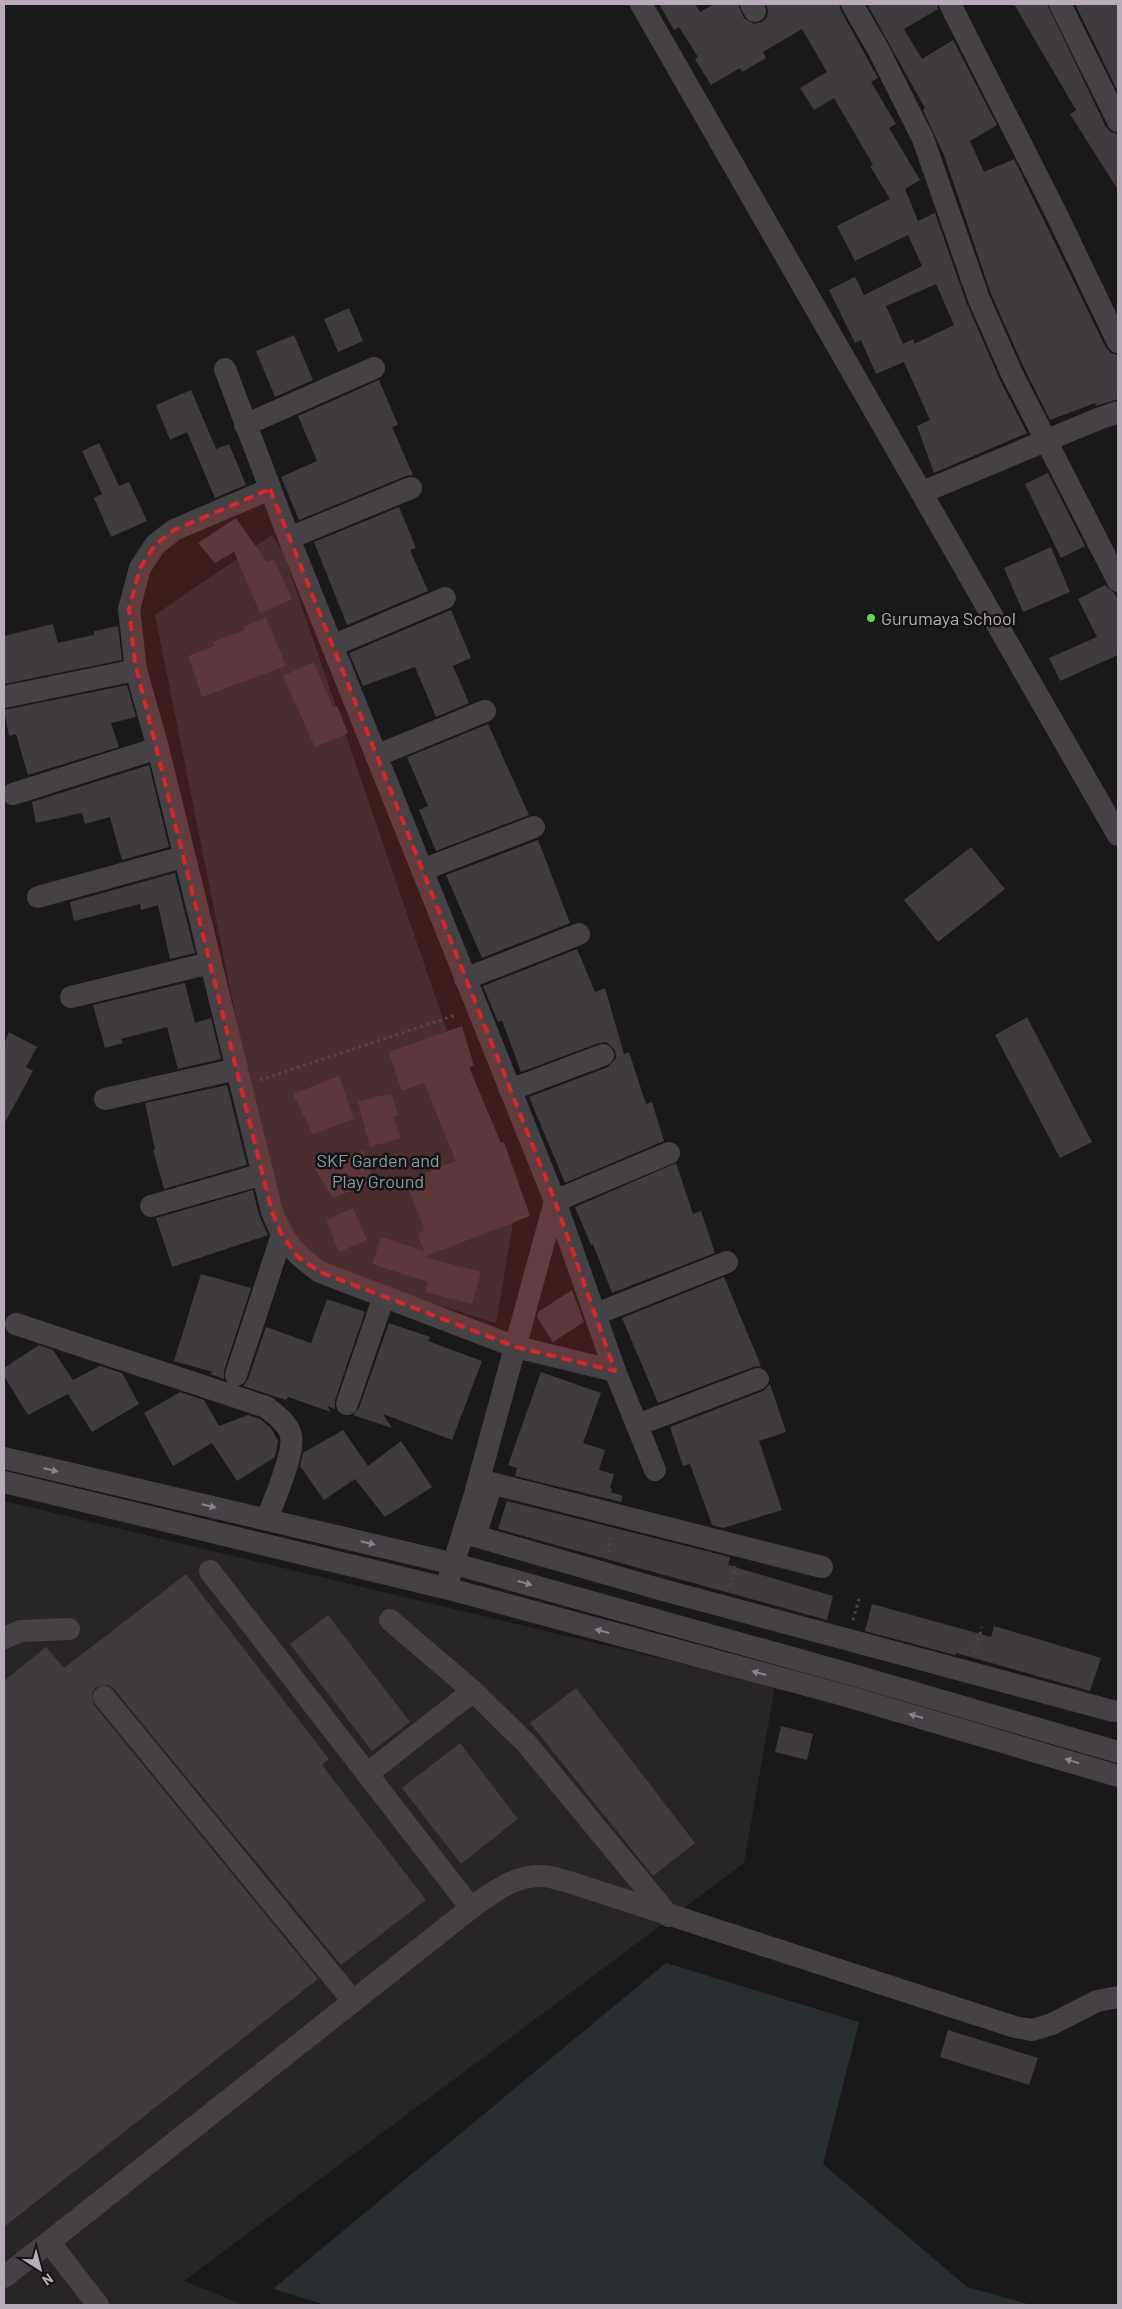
<svg xmlns="http://www.w3.org/2000/svg" width="1122" height="2309" font-family="Barlow,sans-serif">
  <style>
    .built { fill: #272526 }
    .green { fill: #292e31 }
    .building { fill: #3f3b3e; fill-rule: evenodd }
    .lines { fill: none; stroke-linecap: round; stroke-linejoin: round }
    .path { stroke: #4b444b; stroke-width: 3; stroke-dasharray: 2.5 4; stroke-linecap: butt }
    .minor { stroke: #464145; stroke-width: 22 }
    .oneway { fill: #8a818a }
    .marked { fill: #d62828; fill-opacity: 0.2; stroke: #d62828; stroke-width: 4; stroke-dasharray: 10 6; stroke-linejoin: round }
    .poi-dot { fill: #56de4d; stroke: #151415; stroke-width: 2 }
    .labels { text-anchor: middle; dominant-baseline: central; stroke-width: 5; stroke-linejoin: round; paint-order: stroke }
    .poi-label { font-size: 18px; fill: #b8acb8; stroke: #151415; text-anchor: start }
    .park-label { font-size: 18px; fill: #8698a1; stroke: #151415 }
  </style>
  <rect width="100%" height="100%" fill="#1a191a"/>
  <!-- built -->
  <path class="built" d="M 4,1501 L 775,1686 L 744,1863 L 184,2281 L 243,2305 L 4,2305 Z"/>
  <!-- green -->
  <g class="green">
    <path d="M 272,535 L 283,552 L 513,1223 L 496,1323 L 284,1257 L 155,615 Z"/>
    <path d="M 666,1963 L 859,2022 L 823,2164 L 967,2287 L 1031,2305 L 326,2305 L 273,2289 Z"/>
  </g>
  <!-- building -->
  <g class="building">
    <path d="M 659,4 L 695,4 L 700,12 L 714,4 L 738,4 L 744,18 L 754,24 L 762,22 L 767,17 L 768,11 L 766,4 L 839,4 L 841,11 L 878,78 L 871,82 L 896,124 L 889,128 L 920,180 L 905,189 L 918,221 L 935,213 L 967,304 L 1000,380 L 1027,433 L 934,473 L 917,426 L 930,420 L 904,362 L 876,374 L 861,340 L 855,343 L 829,290 L 855,277 L 864,295 L 922,266 L 908,235 L 855,261 L 837,226 L 890,199 L 870,166 L 873,165 L 834,98 L 814,110 L 800,88 L 827,72 L 802,29 L 763,52 L 766,58 L 742,72 L 740,68 L 711,85 L 695,59 L 698,57 L 679,27 L 674,30 ZM 936,284 L 954,325 L 914,344 L 913,339 L 903,344 L 886,306 Z"/>
    <path d="M 867,4 L 937,4 L 938,9 L 904,29 L 922,59 L 953,40 L 997,125 L 970,141 L 984,172 L 1014,159 L 1106,348 L 1111,353 L 1118,355 L 1118,399 L 1096,406 L 1095,403 L 1050,420 L 1024,368 L 991,294 L 944,155 L 923,110 L 925,108 Z"/>
    <path d="M 1014,4 L 1047,4 L 1106,127 L 1111,132 L 1118,134 L 1118,190 L 1070,114 L 1076,110 Z"/>
    <path d="M 1075,4 L 1118,4 L 1118,92 Z"/>
    <path d="M 349,308 L 363,341 L 338,352 L 324,319 Z"/>
    <path d="M 294,335 L 313,380 L 275,397 L 256,351 Z"/>
    <path d="M 379,380 L 398,425 L 392,427 L 413,475 L 406,476 L 299,520 L 281,477 L 317,461 L 298,416 Z"/>
    <path d="M 191,390 L 216,449 L 229,444 L 246,485 L 215,498 L 187,432 L 170,440 L 156,405 Z"/>
    <path d="M 99,443 L 119,486 L 129,482 L 147,521 L 111,537 L 94,498 L 102,494 L 82,451 Z"/>
    <path d="M 1048,473 L 1085,546 L 1061,558 L 1025,484 Z"/>
    <path d="M 399,507 L 416,548 L 410,550 L 428,591 L 347,625 L 314,542 Z"/>
    <path d="M 236,518 L 267,562 L 274,559 L 292,599 L 260,613 L 234,552 L 215,563 L 198,543 Z"/>
    <path d="M 1051,547 L 1070,592 L 1023,612 L 1004,568 Z"/>
    <path d="M 1105,585 L 1114,593 L 1118,601 L 1118,655 L 1060,681 L 1049,658 L 1097,637 L 1078,599 Z"/>
    <path d="M 451,610 L 471,658 L 453,666 L 469,703 L 436,717 L 415,667 L 363,686 L 349,653 Z"/>
    <path d="M 266,617 L 286,666 L 202,697 L 188,656 L 215,646 L 213,642 L 245,630 L 244,627 Z"/>
    <path d="M 53,624 L 58,643 L 94,635 L 94,631 L 118,626 L 122,660 L 4,684 L 4,636 Z"/>
    <path d="M 314,662 L 333,708 L 337,706 L 348,733 L 315,747 L 283,676 Z"/>
    <path d="M 127,685 L 136,717 L 111,723 L 119,747 L 28,775 L 16,734 L 9,736 L 4,710 Z"/>
    <path d="M 488,724 L 529,815 L 436,851 L 419,810 L 428,806 L 407,757 Z"/>
    <path d="M 149,765 L 169,847 L 122,860 L 110,817 L 85,824 L 82,813 L 36,823 L 32,802 Z"/>
    <path d="M 538,840 L 570,923 L 482,958 L 446,875 Z"/>
    <path d="M 971,847 L 1005,889 L 938,942 L 904,900 Z"/>
    <path d="M 175,873 L 195,953 L 170,959 L 158,905 L 141,910 L 140,904 L 74,921 L 70,902 Z"/>
    <path d="M 577,949 L 595,992 L 605,988 L 624,1054 L 629,1052 L 646,1104 L 652,1102 L 664,1141 L 565,1183 L 529,1097 L 608,1067 L 616,1058 L 615,1050 L 606,1042 L 599,1043 L 521,1072 L 502,1020 L 498,1022 L 483,986 Z"/>
    <path d="M 185,983 L 195,1023 L 211,1018 L 221,1059 L 178,1069 L 167,1027 L 121,1039 L 123,1043 L 105,1048 L 93,1005 Z"/>
    <path d="M 1027,1017 L 1092,1142 L 1060,1158 L 995,1035 Z"/>
    <path d="M 462,1026 L 474,1066 L 469,1067 L 501,1143 L 504,1142 L 530,1216 L 424,1257 L 481,1272 L 472,1304 L 425,1292 L 428,1282 L 372,1264 L 381,1237 L 424,1251 L 417,1233 L 425,1231 L 405,1181 L 456,1161 L 424,1083 L 402,1091 L 389,1052 Z"/>
    <path d="M 9,1032 L 37,1047 L 26,1067 L 33,1071 L 4,1124 L 4,1043 Z"/>
    <path d="M 339,1076 L 354,1119 L 313,1134 L 293,1094 Z"/>
    <path d="M 227,1085 L 247,1165 L 164,1189 L 153,1150 L 155,1149 L 145,1103 Z"/>
    <path d="M 391,1093 L 398,1115 L 393,1117 L 401,1138 L 370,1147 L 358,1102 Z"/>
    <path d="M 364,1150 L 375,1181 L 333,1198 L 315,1169 Z"/>
    <path d="M 676,1163 L 693,1214 L 701,1211 L 715,1253 L 612,1293 L 593,1244 L 591,1245 L 575,1207 Z"/>
    <path d="M 253,1190 L 259,1215 L 268,1235 L 172,1267 L 156,1218 Z"/>
    <path d="M 353,1208 L 367,1240 L 339,1252 L 326,1220 Z"/>
    <path d="M 201,1274 L 251,1288 L 224,1371 L 224,1379 L 210,1374 L 213,1372 L 174,1361 Z"/>
    <path d="M 724,1277 L 761,1366 L 753,1367 L 658,1403 L 622,1318 Z"/>
    <path d="M 572,1290 L 584,1322 L 553,1342 L 537,1317 L 538,1312 Z"/>
    <path d="M 327,1299 L 365,1312 L 335,1400 L 335,1409 L 327,1406 L 331,1412 L 288,1397 L 286,1400 L 243,1386 L 248,1379 L 266,1327 L 311,1343 Z"/>
    <path d="M 389,1323 L 430,1337 L 428,1341 L 482,1361 L 452,1440 L 383,1414 L 392,1428 L 353,1415 L 359,1408 Z"/>
    <path d="M 39,1345 L 53,1350 L 73,1380 L 100,1366 L 122,1373 L 139,1404 L 92,1432 L 68,1394 L 28,1415 L 4,1376 L 4,1368 Z"/>
    <path d="M 541,1372 L 601,1393 L 583,1443 L 605,1450 L 599,1470 L 614,1474 L 610,1488 L 612,1489 L 611,1492 L 623,1496 L 621,1502 L 515,1476 L 517,1468 L 508,1465 Z"/>
    <path d="M 770,1384 L 786,1432 L 759,1441 L 782,1510 L 723,1528 L 712,1525 L 690,1464 L 683,1466 L 670,1427 L 763,1391 Z"/>
    <path d="M 180,1392 L 204,1400 L 219,1426 L 248,1415 L 260,1419 L 271,1428 L 278,1441 L 275,1457 L 237,1481 L 212,1443 L 173,1466 L 144,1413 Z"/>
    <path d="M 343,1430 L 368,1466 L 401,1441 L 432,1487 L 385,1517 L 355,1479 L 324,1500 L 300,1466 L 303,1453 Z"/>
    <path d="M 507,1501 L 730,1557 L 728,1565 L 833,1596 L 827,1620 L 498,1529 Z"/>
    <path d="M 186,1574 L 329,1759 L 322,1765 L 426,1900 L 341,1965 L 114,1689 L 108,1685 L 96,1687 L 92,1693 L 94,1705 L 318,1979 L 4,2227 L 4,1681 L 46,1647 L 64,1668 Z"/>
    <path d="M 872,1604 L 991,1637 L 994,1626 L 1101,1658 L 1090,1691 L 956,1653 L 955,1655 L 865,1631 Z"/>
    <path d="M 328,1615 L 410,1722 L 372,1751 L 290,1644 Z"/>
    <path d="M 576,1688 L 695,1843 L 653,1876 L 530,1723 Z"/>
    <path d="M 781,1726 L 813,1734 L 807,1760 L 775,1752 Z"/>
    <path d="M 460,1743 L 518,1819 L 461,1864 L 402,1788 Z"/>
    <path d="M 948,2030 L 1038,2058 L 1029,2085 L 940,2057 Z"/>
  </g>
  <g class="lines">
    <!-- path -->
    <g class="path">
      <path d="M 260,1080 L 456,1015"/>
      <path d="M 608,1552 L 611,1534"/>
      <path d="M 730,1586 L 735,1566"/>
      <path d="M 853,1620 L 859,1599"/>
      <path d="M 975,1653 L 982,1627"/>
    </g>
    <!-- minor -->
    <g class="minor">
      <path d="M 641,4 L 1118,835"/>
      <path d="M 751,4 L 755,11"/>
      <path d="M 852,4 L 878,49 L 923,139 L 979,299 L 1012,374 L 1118,581"/>
      <path d="M 950,4 L 1056,213 L 1118,342"/>
      <path d="M 1060,4 L 1118,121"/>
      <path d="M 225,369 L 289,538 L 555,1201 L 615,1371 L 655,1470"/>
      <path d="M 245,425 L 374,368"/>
      <path d="M 270,489 L 174,530 L 155,545 L 140,568 L 129,609 L 136,670 L 158,748 L 272,1212 C 285,1243 293,1253 320,1272 L 516,1347 L 615,1371"/>
      <path d="M 923,492 L 1098,419 L 1118,412"/>
      <path d="M 289,538 L 411,488"/>
      <path d="M 332,646 L 445,598"/>
      <path d="M 4,697 L 136,670"/>
      <path d="M 376,756 L 485,711"/>
      <path d="M 13,794 L 158,748"/>
      <path d="M 422,870 L 534,827"/>
      <path d="M 38,897 L 183,857"/>
      <path d="M 465,979 L 579,934"/>
      <path d="M 71,997 L 210,963"/>
      <path d="M 510,1090 L 603,1055"/>
      <path d="M 105,1099 L 237,1069"/>
      <path d="M 151,1206 L 263,1174"/>
      <path d="M 596,1314 L 727,1262"/>
      <path d="M 16,1324 L 266,1407 C 275,1414 289,1424 291,1436 C 295,1454 273,1501 267,1520"/>
      <path d="M 236,1375 L 282,1235"/>
      <path d="M 347,1404 L 384,1296"/>
      <path d="M 637,1425 L 758,1379"/>
      <path d="M 4,1458 L 455,1564 L 850,1674 L 1118,1752"/>
      <path d="M 479,1480 L 822,1567"/>
      <path d="M 4,1482 L 445,1588 L 843,1695 L 1118,1776"/>
      <path d="M 492,1484 L 475,1536 L 663,1590 L 1113,1711"/>
      <path d="M 210,1571 L 471,1908"/>
      <path d="M 449,1578 L 475,1494 L 555,1201 L 669,1153"/>
      <path d="M 390,1620 L 473,1691 L 527,1744 L 669,1916"/>
      <path d="M 4,1638 L 21,1631 L 69,1629"/>
      <path d="M 104,1697 L 353,2001"/>
      <path d="M 367,1774 L 473,1691"/>
      <path d="M 4,2277 L 49,2242"/>
      <path d="M 98,2305 L 49,2242 L 471,1908 C 492,1893 514,1875 542,1876 C 550,1876 560,1880 569,1882 L 1015,2027 L 1032,2030 L 1052,2024 L 1097,2001 L 1118,1997"/>
    </g>
  </g>
  <!-- one-way arrows -->
  <defs><path id="oneway-solid" d="M-6-.8H1V-3.2L6.5 0L1 3.2V.8H-6Z" transform="scale(1.25)"/></defs>
  <g class="oneway">
    <use href="#oneway-solid" transform="translate(51 1470) rotate(13)"/>
    <use href="#oneway-solid" transform="translate(209 1506) rotate(13)"/>
    <use href="#oneway-solid" transform="translate(368 1543) rotate(13)"/>
    <use href="#oneway-solid" transform="translate(525 1583) rotate(16)"/>
    <use href="#oneway-solid" transform="translate(602 1631) rotate(-165)"/>
    <use href="#oneway-solid" transform="translate(759 1673) rotate(-165)"/>
    <use href="#oneway-solid" transform="translate(916 1716) rotate(-164)"/>
    <use href="#oneway-solid" transform="translate(1072 1761) rotate(-163)"/>
  </g>
  <!-- marked area -->
  <path class="marked" d="M 270,489 L 555,1201 L 615,1371 L 516,1347 L 320,1272 L 298,1257 L 282,1235 L 272,1212 L 135,663 L 129,609 L 140,568 L 155,545 L 174,530 Z"/>
  <!-- markers -->
  <circle class="poi-dot" cx="871" cy="618" r="5"/>
  <g class="labels">
    <!-- poi labels -->
    <g class="poi-label">
      <text x="881" y="618">Gurumaya School</text>
    </g>
    <!-- park labels -->
    <g class="park-label">
      <text x="378" y="1160">SKF Garden and<tspan x="378" dy="21">Play Ground</tspan></text>
    </g>
  </g>
  <!-- border -->
  <rect width="1122" height="2309" fill="none" stroke="#b8acb8" stroke-width="10"/>
  <!-- north arrow -->
  <g transform="translate(40 2269) rotate(144)" stroke="#151415" stroke-width="4" paint-order="stroke">
  <path d="M0-4L9 19L0 12L-9 19Z" fill="#b8acb8"/>
  <text y="-8" font-size="14" font-weight="bold" text-anchor="middle" fill="#b8acb8">N</text>
  </g>
</svg>
